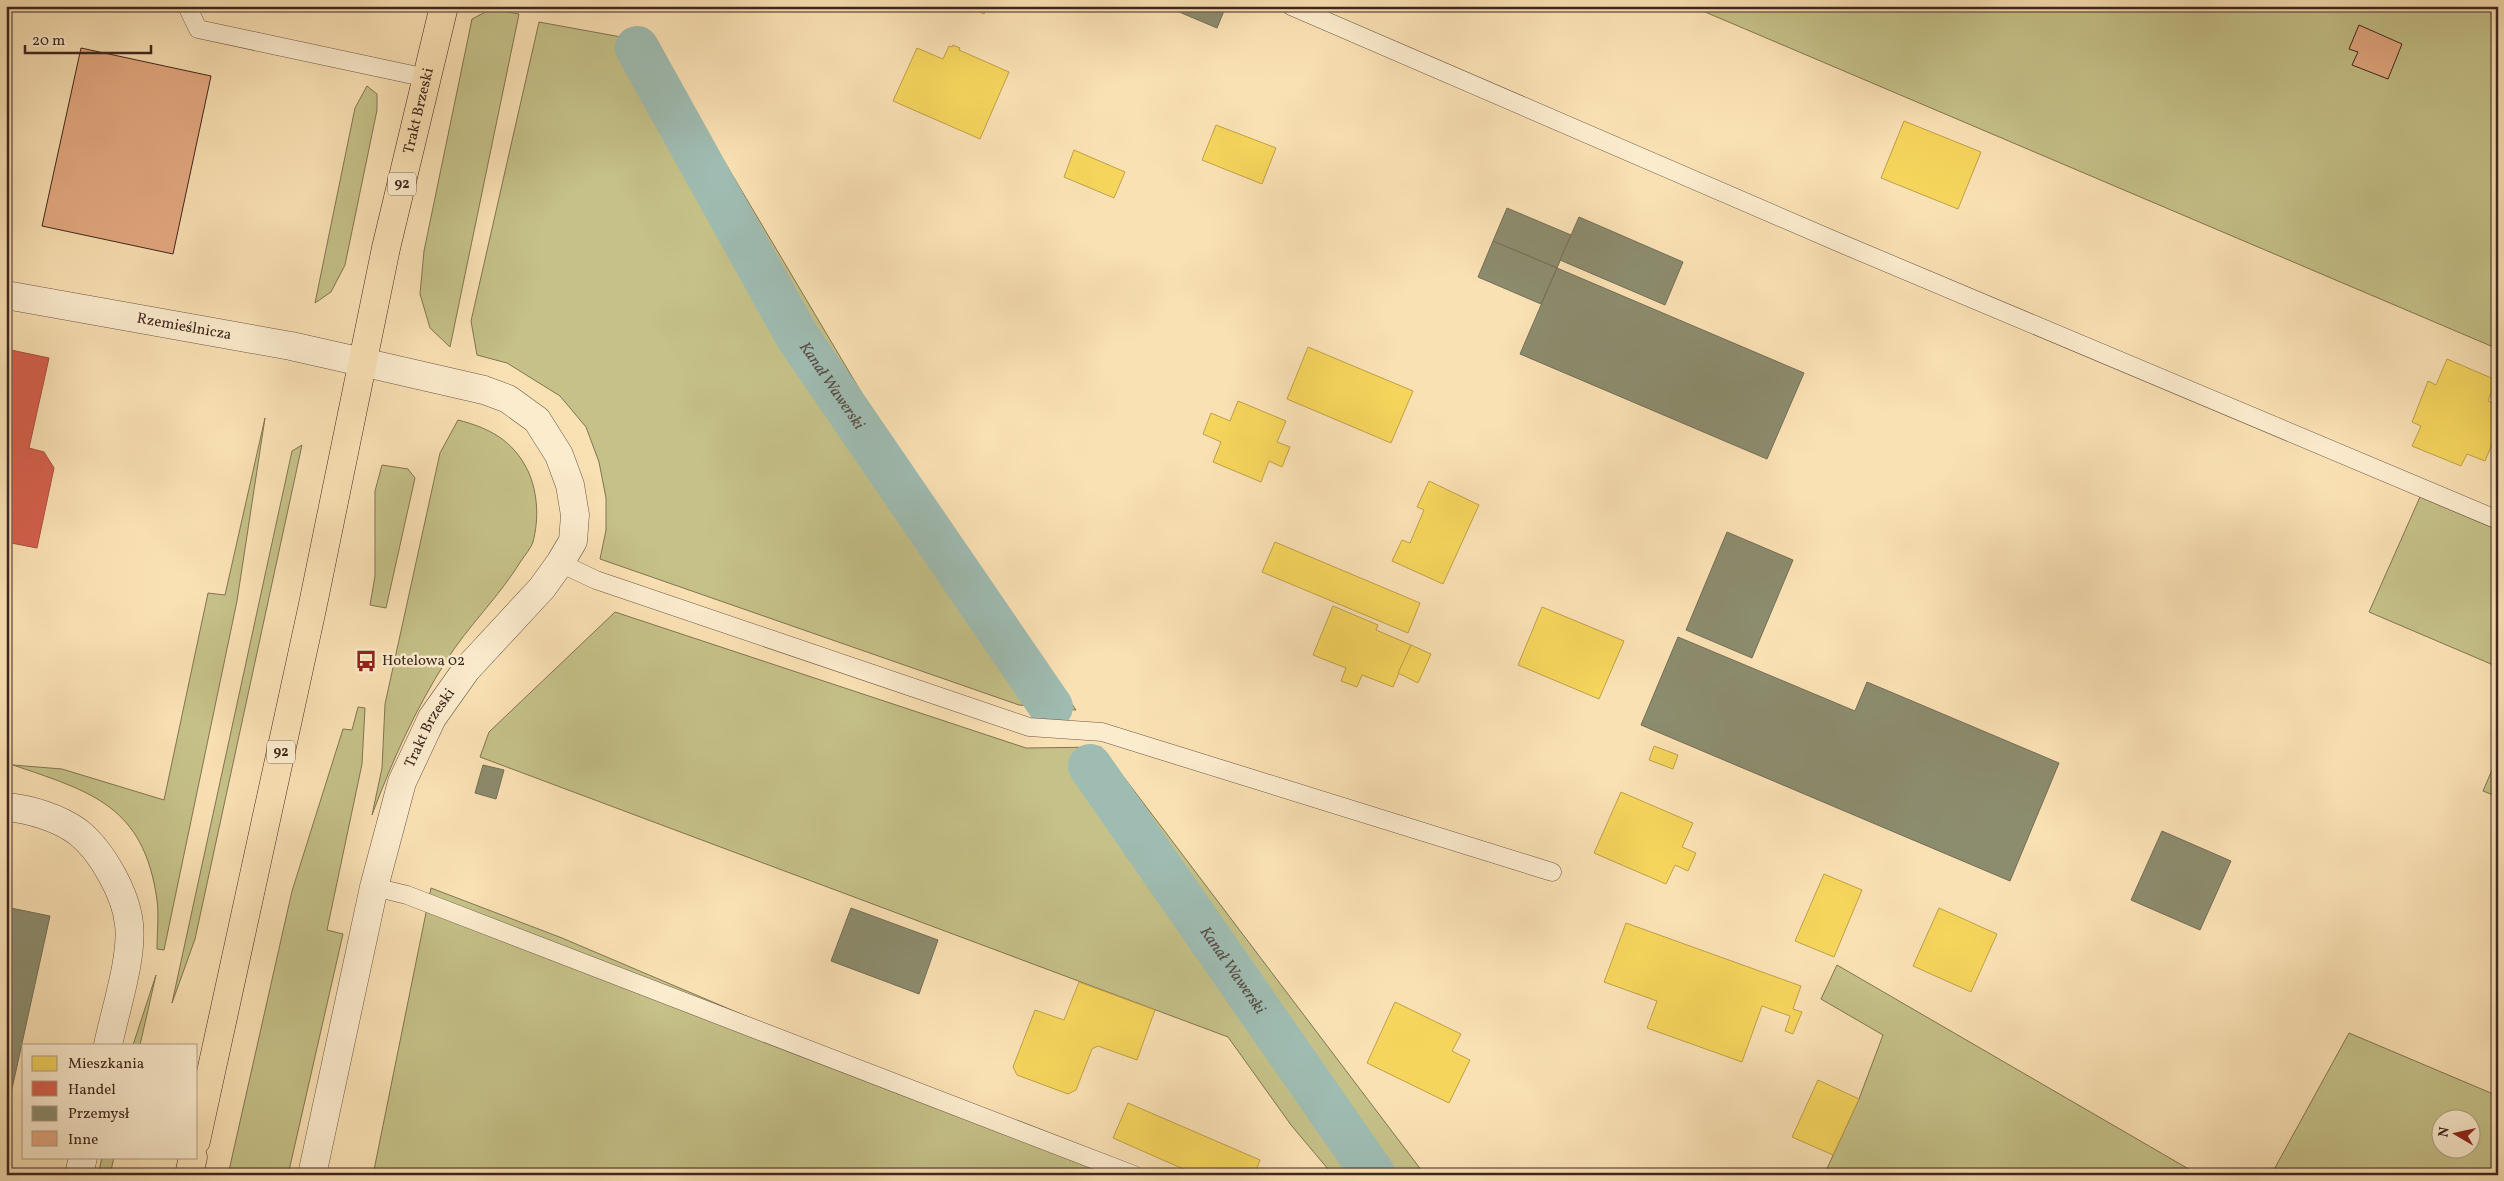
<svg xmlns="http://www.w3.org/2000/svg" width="2504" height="1181" font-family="Vollkorn,serif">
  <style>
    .green { fill: #c5c188; stroke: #827452; fill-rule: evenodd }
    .homes { fill: #f6d55c; stroke: #bfa049 }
    .shops { fill: #d6604d; stroke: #a94f3f }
    .industry { fill: #8c8c6e; stroke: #756d56 }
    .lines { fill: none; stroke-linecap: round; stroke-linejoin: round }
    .canal { stroke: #9fbcb2; stroke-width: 44 }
    .building { fill: #e5aa82; stroke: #3f261d }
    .service-casing { stroke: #6e5543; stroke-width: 19 }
    .minor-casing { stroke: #6e5543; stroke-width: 29 }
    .tertiary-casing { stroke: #6e5543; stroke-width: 29 }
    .primary-casing { stroke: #3f261d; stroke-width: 29 }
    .service { stroke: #fcecce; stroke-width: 18 }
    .minor { stroke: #fcecce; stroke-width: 28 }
    .tertiary { stroke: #fcecce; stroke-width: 28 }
    .primary { stroke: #fae1b4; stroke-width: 28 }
    .labels { text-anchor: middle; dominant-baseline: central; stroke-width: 5; stroke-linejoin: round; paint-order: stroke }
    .shield { fill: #fcecce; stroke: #786152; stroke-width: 1 }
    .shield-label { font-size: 14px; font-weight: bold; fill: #3f261d }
    .street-label { font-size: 15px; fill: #3f261d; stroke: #fcecce }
    .poi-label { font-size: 15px; fill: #3f261d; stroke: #fcecce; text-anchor: start }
    .water-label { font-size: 16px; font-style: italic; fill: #574c42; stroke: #fcecce }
  </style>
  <rect width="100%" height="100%" fill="#fae1b4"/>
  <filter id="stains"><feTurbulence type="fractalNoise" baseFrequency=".004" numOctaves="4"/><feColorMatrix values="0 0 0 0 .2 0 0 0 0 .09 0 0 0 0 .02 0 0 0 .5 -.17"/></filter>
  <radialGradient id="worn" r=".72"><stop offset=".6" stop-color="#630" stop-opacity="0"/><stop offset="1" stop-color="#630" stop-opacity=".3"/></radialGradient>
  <!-- green -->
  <g class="green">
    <path d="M 1691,6 L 2498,6 L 2498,349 Z"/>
    <path d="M 491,9 L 519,14 L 450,347 L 430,328 L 420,294 L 424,251 L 472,19 Z"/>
    <path d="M 539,22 L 654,43 L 867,402 L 1076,710 L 1019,705 L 600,559 L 606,530 L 606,498 L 599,462 L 586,427 L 560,396 L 507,363 L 477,355 L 471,321 Z"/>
    <path d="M 367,86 L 377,94 L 377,110 L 345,265 L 331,292 L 315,303 L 355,108 Z"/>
    <path d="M 265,418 L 237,601 L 164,950 L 157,949 C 157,933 159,915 157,900 C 144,806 92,792 13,765 L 62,769 L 164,800 L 208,593 L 225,595 Z"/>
    <path d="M 458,420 C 489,428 513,440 528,471 C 538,493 539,519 533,542 C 531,548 525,555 521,561 C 499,597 468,626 446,661 C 415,710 392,761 372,815 L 382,768 L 385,704 L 440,453 Z"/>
    <path d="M 302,445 L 195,939 L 172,1003 L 292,451 Z"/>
    <path d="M 382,465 L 408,469 L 415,478 L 386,608 L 370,605 L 375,576 L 375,491 Z"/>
    <path d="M 2420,497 L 2498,530 L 2498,667 L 2369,612 Z"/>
    <path d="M 615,612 L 1026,748 L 1101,747 L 1425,1175 L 1333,1175 L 1291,1125 L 1228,1037 L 480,757 L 489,732 Z"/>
    <path d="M 358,707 L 365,708 L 362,764 L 327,930 L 343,934 L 288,1175 L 228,1175 L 292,891 L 343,729 L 352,730 Z"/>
    <path d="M 2498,756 L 2498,797 L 2483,791 Z"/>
    <path d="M 431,888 L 562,938 L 1120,1175 L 373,1175 Z"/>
    <path d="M 1837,965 L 2199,1175 L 1824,1175 L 1859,1099 L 1883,1035 L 1821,999 Z"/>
    <path d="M 156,975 L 140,1045 L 133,1045 Z"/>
    <path d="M 2349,1033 L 2498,1096 L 2498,1175 L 2271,1175 ZM 2442,1118 L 2472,1118 L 2472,1148 L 2442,1148 Z"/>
    <path d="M 102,1157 L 114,1157 L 110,1175 L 98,1175 Z"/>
  </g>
  <!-- homes -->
  <g class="homes">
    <path d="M 968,6 L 987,6 L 984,14 Z"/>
    <path d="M 953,45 L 960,48 L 959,50 L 1009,72 L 980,139 L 893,101 L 917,48 L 943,59 L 949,46 L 952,47 Z"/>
    <path d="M 1904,121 L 1981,152 L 1958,209 L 1881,178 Z"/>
    <path d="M 1216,125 L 1276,148 L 1262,184 L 1202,160 Z"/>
    <path d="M 1074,150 L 1125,172 L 1114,198 L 1064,177 Z"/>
    <path d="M 1308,347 L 1413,391 L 1391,443 L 1287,399 Z"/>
    <path d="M 2447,359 L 2496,380 L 2488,401 L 2498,405 L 2498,430 L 2485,461 L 2467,454 L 2461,466 L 2412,446 L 2421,426 L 2412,422 L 2428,381 L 2436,385 Z"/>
    <path d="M 1238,401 L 1286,421 L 1277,442 L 1290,447 L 1282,467 L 1269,461 L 1261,482 L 1213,462 L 1221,442 L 1203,434 L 1211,413 L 1230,421 Z"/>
    <path d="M 1429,481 L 1479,505 L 1443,584 L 1392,561 L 1402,540 L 1410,543 L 1424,510 L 1417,507 Z"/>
    <path d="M 1275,542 L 1420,603 L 1408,633 L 1262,572 Z"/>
    <path d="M 1333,606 L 1378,625 L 1376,630 L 1411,645 L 1393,687 L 1362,675 L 1357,687 L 1341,681 L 1346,668 L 1313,655 Z"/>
    <path d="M 1542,607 L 1624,641 L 1599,699 L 1518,665 Z"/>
    <path d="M 1411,645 L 1431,654 L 1418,683 L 1398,673 Z"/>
    <path d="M 1654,746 L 1678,755 L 1673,769 L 1649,760 Z"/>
    <path d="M 1621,792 L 1693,823 L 1682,847 L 1696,853 L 1688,871 L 1675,865 L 1666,884 L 1594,853 Z"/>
    <path d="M 1824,874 L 1862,890 L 1834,957 L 1795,941 Z"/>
    <path d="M 1939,908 L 1997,934 L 1971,992 L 1913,966 Z"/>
    <path d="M 1626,923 L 1801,986 L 1793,1009 L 1802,1012 L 1793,1034 L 1785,1031 L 1790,1016 L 1762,1006 L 1742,1062 L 1647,1028 L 1657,1001 L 1604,982 Z"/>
    <path d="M 1079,982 L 1155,1010 L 1137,1060 L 1098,1046 L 1092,1049 L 1076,1090 L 1068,1094 L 1017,1075 L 1013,1067 L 1035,1010 L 1064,1020 Z"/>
    <path d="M 1395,1002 L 1461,1034 L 1452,1051 L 1470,1060 L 1449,1103 L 1367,1063 Z"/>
    <path d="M 1818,1080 L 1859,1099 L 1833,1155 L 1792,1137 Z"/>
    <path d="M 1128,1103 L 1260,1160 L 1254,1175 L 1197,1175 L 1113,1138 Z"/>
  </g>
  <!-- shops -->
  <path class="shops" d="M 6,349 L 49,358 L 29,448 L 44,452 L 54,468 L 37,548 L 6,542 Z"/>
  <!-- industry -->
  <g class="industry">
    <path d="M 1165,6 L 1226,6 L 1217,28 Z"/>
    <path d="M 1507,208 L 1571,235 L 1557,268 L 1493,241 Z"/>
    <path d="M 1579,217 L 1683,262 L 1665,305 L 1560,260 Z"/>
    <path d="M 1493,241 L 1557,268 L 1541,304 L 1478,277 Z"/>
    <path d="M 1557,268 L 1804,373 L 1767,459 L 1520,354 Z"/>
    <path d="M 1727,532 L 1793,560 L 1752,658 L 1686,630 Z"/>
    <path d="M 1678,637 L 1855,711 L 1867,682 L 2059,763 L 2010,881 L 1641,725 Z"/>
    <path d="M 483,765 L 504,770 L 496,799 L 475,793 Z"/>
    <path d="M 2162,831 L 2231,861 L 2200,930 L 2131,900 Z"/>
    <path d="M 6,907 L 50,916 L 6,1116 Z"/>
    <path d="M 851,908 L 938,940 L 919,994 L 831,961 Z"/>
  </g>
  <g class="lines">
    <!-- canal -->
    <g class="canal">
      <path id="s1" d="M 637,48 L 797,336 L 1051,707"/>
      <path id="s2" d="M 1090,766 L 1374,1175"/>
    </g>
  </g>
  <!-- building -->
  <g class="building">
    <path d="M 2359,25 L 2402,44 L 2388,79 L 2352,65 L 2358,52 L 2349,49 Z"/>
    <path d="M 81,48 L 211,76 L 173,254 L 42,226 Z"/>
  </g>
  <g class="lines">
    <!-- service casing -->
    <g class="service-casing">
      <g id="service">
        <path d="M 187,6 L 198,29 L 427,78"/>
        <path d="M 1291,6 L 1840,243 L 2498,520"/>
        <path d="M 560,563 L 596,580 L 1029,727 L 1102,732 L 1552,872"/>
        <path d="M 374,887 L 407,895 L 1134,1175"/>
      </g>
    </g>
    <!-- minor casing -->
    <g class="minor-casing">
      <g id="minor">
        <path id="s3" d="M 6,295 L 291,346 L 362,362"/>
        <path d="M 6,807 C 30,809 59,818 78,832 C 102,851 126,894 129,924 C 133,957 115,1011 108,1045"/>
        <path d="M 79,1175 L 83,1157"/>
      </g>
    </g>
    <!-- tertiary casing -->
    <g class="tertiary-casing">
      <g id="tertiary">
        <path id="s4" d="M 312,1175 L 374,887 L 402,782 L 432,718 L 466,670 L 542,588 L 560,563 L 573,541 L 575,515 L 570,485 L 559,455 L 537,420 L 508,399 L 484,390 L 362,362"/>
      </g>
    </g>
    <!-- primary casing -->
    <g class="primary-casing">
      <g id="primary">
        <path id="s5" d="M 196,1141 L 312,609 L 386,248 L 444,6"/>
        <path d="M 189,1175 L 193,1157"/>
      </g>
    </g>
    <!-- service -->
    <use href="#service" class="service"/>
    <!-- minor -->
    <use href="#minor" class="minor"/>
    <!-- tertiary -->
    <use href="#tertiary" class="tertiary"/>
    <!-- primary -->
    <use href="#primary" class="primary"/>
  </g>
  <!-- icons -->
  <defs>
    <g id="bus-bare" transform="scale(1.725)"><path d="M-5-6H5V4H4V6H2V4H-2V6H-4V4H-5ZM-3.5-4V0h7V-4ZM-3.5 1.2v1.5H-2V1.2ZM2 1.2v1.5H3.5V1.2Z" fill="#8f2418" stroke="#fcecce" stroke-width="2.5" paint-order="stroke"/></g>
  </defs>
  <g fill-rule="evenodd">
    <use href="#bus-bare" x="366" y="661"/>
  </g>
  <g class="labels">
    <!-- shield labels -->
    <g class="shield">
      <rect x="388" y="172.5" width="28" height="23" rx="4"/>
      <rect x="267" y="740.5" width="28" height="23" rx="4"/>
    </g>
    <g class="shield-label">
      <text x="402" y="184">92</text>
      <text x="281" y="752">92</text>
    </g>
    <!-- street labels -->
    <g class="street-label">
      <text stroke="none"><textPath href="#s5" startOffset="1054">Trakt Brzeski</textPath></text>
      <text stroke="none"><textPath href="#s3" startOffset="181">Rzemieślnicza</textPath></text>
      <text stroke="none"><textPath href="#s4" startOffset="464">Trakt Brzeski</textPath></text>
    </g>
    <!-- poi labels -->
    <g class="poi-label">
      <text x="382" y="661">Hotelowa 02</text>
    </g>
    <!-- water labels -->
    <g class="water-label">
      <text stroke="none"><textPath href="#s1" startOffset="390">Kanał Wawerski</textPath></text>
      <text stroke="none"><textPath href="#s2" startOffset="249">Kanał Wawerski</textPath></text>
    </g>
  </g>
  <!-- margin -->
  <rect width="2504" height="1181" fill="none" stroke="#fae1b4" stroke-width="25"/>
  <rect x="8" y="8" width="2489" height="1166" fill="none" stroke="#3f261d" stroke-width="2.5"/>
  <rect x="12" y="12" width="2479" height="1156" fill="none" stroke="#3f261d"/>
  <!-- legend -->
  <rect x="22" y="1044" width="175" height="115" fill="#fcecce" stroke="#b09d87"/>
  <rect x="32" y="1056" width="25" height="15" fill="#f6d55c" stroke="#b09d87"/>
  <text x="68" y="1068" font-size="15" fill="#3f261d">Mieszkania</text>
  <rect x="32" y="1081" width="25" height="15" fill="#d6604d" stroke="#b09d87"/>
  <text x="68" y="1094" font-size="15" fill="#3f261d">Handel</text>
  <rect x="32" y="1106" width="25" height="15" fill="#8c8c6e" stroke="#b09d87"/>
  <text x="68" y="1118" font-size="15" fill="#3f261d">Przemysł</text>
  <rect x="32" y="1131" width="25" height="15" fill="#e5aa82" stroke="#b09d87"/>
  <text x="68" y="1144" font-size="15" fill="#3f261d">Inne</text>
  <!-- north arrow -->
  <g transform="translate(2456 1134) rotate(279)"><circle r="24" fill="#fcecce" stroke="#b09d87"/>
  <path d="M0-4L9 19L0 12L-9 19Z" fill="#8f2418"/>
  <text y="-8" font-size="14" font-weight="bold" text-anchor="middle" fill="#3f261d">N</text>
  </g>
  <!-- scale -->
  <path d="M25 45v8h126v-8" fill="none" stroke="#3f261d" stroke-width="2.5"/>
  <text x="32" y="45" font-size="15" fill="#3f261d" stroke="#fcecce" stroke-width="4" paint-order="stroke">20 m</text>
  <rect width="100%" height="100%" filter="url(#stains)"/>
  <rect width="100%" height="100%" fill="url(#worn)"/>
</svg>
